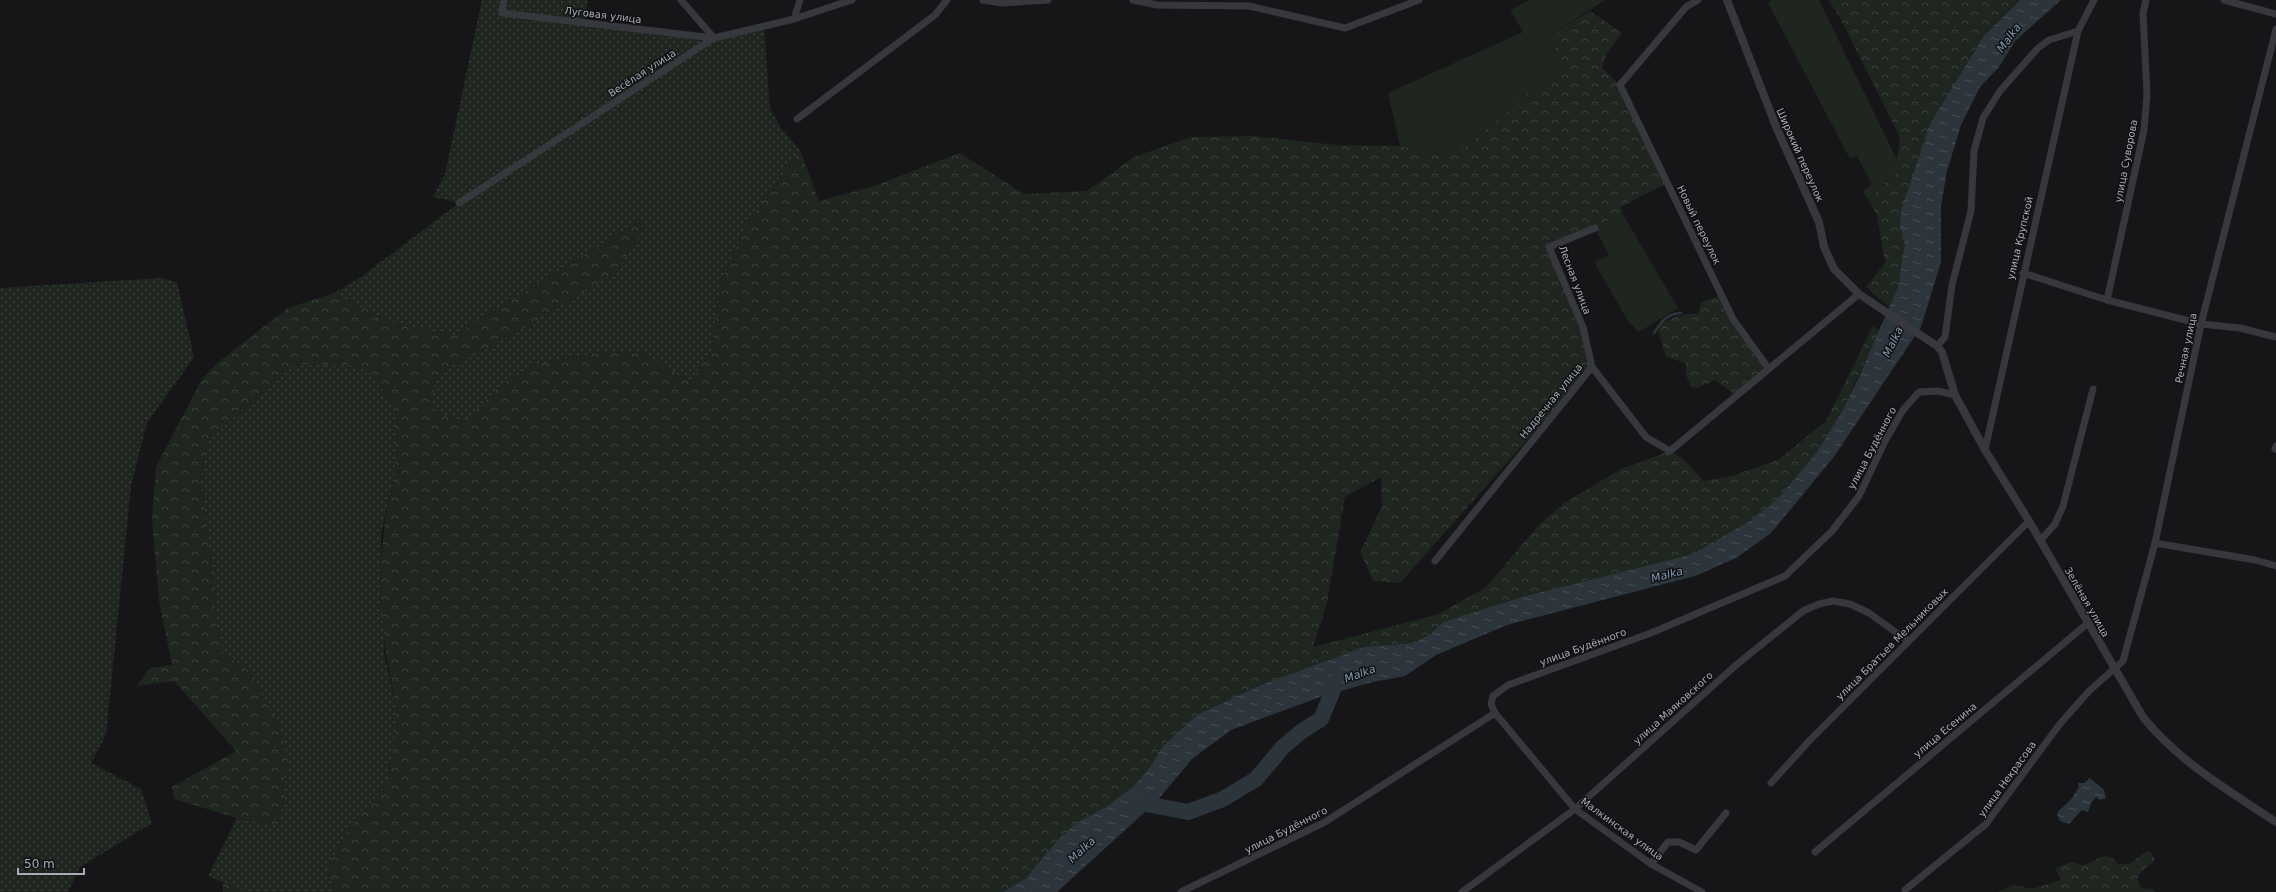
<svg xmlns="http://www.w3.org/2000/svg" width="2276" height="892" font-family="'DejaVu Sans',sans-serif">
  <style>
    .grass { fill: url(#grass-dots) }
    .forest { fill: url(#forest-crowns) }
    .garden { fill: #1e261f }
    .water { fill: url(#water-ripples) }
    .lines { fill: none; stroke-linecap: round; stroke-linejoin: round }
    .stream { stroke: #2c353c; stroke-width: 2.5 }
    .river { stroke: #2c353c; stroke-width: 16 }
    .minor { stroke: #37383d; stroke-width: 7 }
    .tertiary { stroke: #37383d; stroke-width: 8 }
    .labels { text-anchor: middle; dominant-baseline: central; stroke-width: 3; stroke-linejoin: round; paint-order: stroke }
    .street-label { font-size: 10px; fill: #a8adb8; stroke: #111113 }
    .water-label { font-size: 11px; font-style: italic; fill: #7f9bb3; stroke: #111113 }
  </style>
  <defs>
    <pattern id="grass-dots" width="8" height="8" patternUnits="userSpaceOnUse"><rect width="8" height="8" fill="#1e261f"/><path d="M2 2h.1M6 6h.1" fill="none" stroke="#3c433d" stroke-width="1.8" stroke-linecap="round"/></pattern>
    <pattern id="forest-crowns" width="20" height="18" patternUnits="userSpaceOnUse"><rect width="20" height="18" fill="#1e261f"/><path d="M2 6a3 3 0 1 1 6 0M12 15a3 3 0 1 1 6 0" fill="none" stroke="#3c433d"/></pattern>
    <pattern id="water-ripples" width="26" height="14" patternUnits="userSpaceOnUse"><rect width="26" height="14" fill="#2c353c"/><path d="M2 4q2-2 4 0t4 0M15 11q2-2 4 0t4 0" fill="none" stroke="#485056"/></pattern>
  </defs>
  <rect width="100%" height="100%" fill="#161618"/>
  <!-- grass -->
  <g class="grass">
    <path d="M 482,0 L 588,0 L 584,22 L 714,38 L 764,26 L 770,108 L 781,128 L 800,150 L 747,224 L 721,281 L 711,353 L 690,381 L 641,352 L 598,353 L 538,363 L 503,383 L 465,422 L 431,410 L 434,385 L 439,372 L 499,343 L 639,221 L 454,335 L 401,325 L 385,319 L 334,293 L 361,277 L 459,203 L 433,197 L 445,174 Z"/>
    <path d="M 162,278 L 177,282 L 194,357 L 147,423 L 131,486 L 106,735 L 91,763 L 141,789 L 152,823 L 80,867 L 68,892 L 0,892 L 0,288 Z"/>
    <path d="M 296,364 L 354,366 L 371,373 L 395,409 L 395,472 L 381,534 L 384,653 L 401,729 L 384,788 L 349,828 L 327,868 L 335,892 L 246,892 L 208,876 L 237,818 L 280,826 L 281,730 L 249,671 L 223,653 L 216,620 L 215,590 L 201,480 L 207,441 Z"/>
  </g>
  <!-- forest -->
  <g class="forest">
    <path d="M 1827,0 L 2020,0 L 1984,36 L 1900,228 L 1906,243 L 1898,287 L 1889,307 L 1866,287 L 1885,263 L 1877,215 L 1868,200 L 1901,168 L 1897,160 L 1900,137 L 1841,20 L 1830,2 Z"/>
    <path d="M 1590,11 L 1622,33 L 1607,53 L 1602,68 L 1620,85 L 1667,183 L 1621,207 L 1622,213 L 1595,228 L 1549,247 L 1583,327 L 1592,367 L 1400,583 L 1373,581 L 1360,552 L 1382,507 L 1381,477 L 1345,497 L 1327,603 L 1313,647 L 1436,615 L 1485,588 L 1540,524 L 1564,503 L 1621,469 L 1670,451 L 1682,458 L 1704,481 L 1732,476 L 1778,460 L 1826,421 L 1873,326 L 1879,331 L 1840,415 L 1816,453 L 1780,496 L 1753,519 L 1693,554 L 1522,597 L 1443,622 L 1432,633 L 1414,643 L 1364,647 L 1197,715 L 1163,746 L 1150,767 L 1135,785 L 1106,807 L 1076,823 L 1026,878 L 1002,892 L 335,892 L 327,868 L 349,828 L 384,788 L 394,744 L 396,708 L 385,648 L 379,583 L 385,522 L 395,472 L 395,409 L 371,373 L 354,366 L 296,364 L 207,441 L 201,480 L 215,590 L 216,620 L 223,653 L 249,671 L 281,730 L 288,762 L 280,826 L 237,818 L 174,799 L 172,787 L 236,751 L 174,681 L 137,686 L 150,668 L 172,665 L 159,601 L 152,520 L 156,467 L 201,381 L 216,364 L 288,308 L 334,293 L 385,319 L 401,325 L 454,335 L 639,221 L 644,229 L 615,273 L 499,343 L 439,372 L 434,385 L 431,410 L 464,422 L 503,383 L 538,363 L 598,353 L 641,352 L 690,381 L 711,353 L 721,281 L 747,224 L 800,150 L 819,201 L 874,186 L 960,153 L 1024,194 L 1087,191 L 1134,157 L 1191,137 L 1253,136 L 1337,145 L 1400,146 L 1435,154 L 1464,148 L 1526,95 L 1569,71 L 1548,37 Z"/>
    <path d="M 1721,295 L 1769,369 L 1737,396 L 1715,380 L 1698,388 L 1691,387 L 1686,375 L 1686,363 L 1666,357 L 1659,333 L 1659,326 C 1672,317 1683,313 1698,314 L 1701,302 Z"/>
    <path d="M 2147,851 L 2152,853 L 2155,860 L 2141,872 L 2137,879 L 2141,888 L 2153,889 L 2155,892 L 1998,892 L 2014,885 L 2032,889 L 2061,880 L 2055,868 C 2061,866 2068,862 2073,862 C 2076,862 2079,865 2082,865 C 2094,865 2105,846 2118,864 L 2129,864 Z"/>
    <path d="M 223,883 L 244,891 L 246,892 L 223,892 Z"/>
  </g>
  <!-- garden -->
  <g class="garden">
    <path d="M 1530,0 L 1605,0 L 1548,37 L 1570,71 L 1526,95 L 1464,148 L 1435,154 L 1400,146 L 1388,93 L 1523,32 L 1510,10 Z"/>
    <path d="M 1772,0 L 1819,0 L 1901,168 L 1868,200 L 1863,191 L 1872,184 L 1857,156 L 1850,159 L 1768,3 Z"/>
    <path d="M 1622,213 L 1678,308 L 1639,332 L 1628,321 L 1594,262 L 1609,255 L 1595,228 Z"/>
  </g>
  <!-- water -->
  <g class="water">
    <path d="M 2020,0 L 2061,0 L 2015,41 L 1999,67 L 1980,87 L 1961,125 L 1947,171 L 1941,206 L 1941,262 L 1921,327 L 1833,458 L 1771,533 L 1736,558 L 1695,576 L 1507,625 L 1436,655 L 1405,676 L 1373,682 L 1323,696 L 1231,730 L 1192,759 L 1156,802 L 1057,892 L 1003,892 L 1026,878 L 1057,841 L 1076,823 L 1106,807 L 1135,785 L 1150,767 L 1163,746 L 1197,715 L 1261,685 L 1364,647 L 1414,643 L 1432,633 L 1443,622 L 1522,597 L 1693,554 L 1753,519 L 1780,496 L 1816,453 L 1840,415 L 1857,381 L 1898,287 L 1905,243 L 1900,228 L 1901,211 L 1930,124 L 1984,36 Z"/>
    <path d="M 2090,778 L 2104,790 L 2106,798 L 2100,800 L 2096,797 L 2091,803 L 2088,812 L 2082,810 L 2069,824 C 2061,822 2059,822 2057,813 L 2072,798 L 2079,787 L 2078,783 L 2084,783 Z"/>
  </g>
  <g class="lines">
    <!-- stream -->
    <path class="stream" d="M 1654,333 C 1662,321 1666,314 1681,313"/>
    <!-- river -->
    <path class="river" d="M 1136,802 L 1188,812 L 1223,799 L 1256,779 L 1283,747 L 1302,731 L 1321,719 L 1332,693 L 1334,683"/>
    <!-- minor -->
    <g class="minor">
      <path d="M 504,0 L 502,13 L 714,38"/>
      <path d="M 681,0 L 714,38"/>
      <path d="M 983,0 L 1001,3 L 1048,0"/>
      <path d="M 1133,0 L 1157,5 L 1249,6 L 1345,28 L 1419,0"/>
      <path d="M 1698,0 L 1686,7 L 1620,85 L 1733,319 L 1769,369"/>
      <path d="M 2224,0 L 2276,14"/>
      <path d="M 794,19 L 800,0"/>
      <path d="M 797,119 L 935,15 L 947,0"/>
      <path d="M 459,203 L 714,38 L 794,19 L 852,0"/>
      <path d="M 2023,273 L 2107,300 L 2201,324 L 2240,328 L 2276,337"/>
      <path d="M 2107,300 L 2144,130 L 2147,95 L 2143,13 L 2146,0"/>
      <path d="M 1937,346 L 1945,337 L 1952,285 L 1971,211 L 1974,151 L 1983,118 L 2000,91 L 2038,48 L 2049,40 L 2078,31"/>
      <path d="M 1592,367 L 1583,327 L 1549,247 L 1595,228"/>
      <path d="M 2275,449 L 2276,446"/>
      <path d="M 1985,450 L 2078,31 L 2094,0"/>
      <path d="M 2040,541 L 2055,524 L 2063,506 L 2093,389"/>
      <path d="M 2155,543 L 2255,560 L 2276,566"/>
      <path d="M 1435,561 L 1592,367 L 1646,437 L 1670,451 L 1859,294"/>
      <path d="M 1495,713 L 1575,809 L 1651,864 L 1702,892"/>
      <path d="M 1771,783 L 1810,740 L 2029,521"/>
      <path d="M 1815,852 L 2088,623"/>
      <path d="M 1651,864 L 1668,842 L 1679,842 L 1696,850 L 1726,813"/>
      <path d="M 1905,890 L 1986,824 L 2059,725 L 2089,691 L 2123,661 L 2155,543 L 2201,324 L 2276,29"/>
      <path d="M 1181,892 L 1325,822 L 1495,713 L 1491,704 L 1493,696 L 1508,685 L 1651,633 L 1785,576 L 1832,531 L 1859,496 L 1885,441 L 1903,410 L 1919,392 L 1938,391 L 1955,395"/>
      <path d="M 1462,892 L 1575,809 L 1735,666 L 1803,611 L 1819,604 L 1833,601 L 1850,604 L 1869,613 L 1908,641"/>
    </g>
    <!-- tertiary -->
    <path class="tertiary" d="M 1727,0 L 1777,129 L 1819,222 L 1824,247 L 1834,269 L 1859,294 L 1937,346 L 1942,352 L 1955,395 L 1985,450 L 2029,521 L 2143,717 C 2178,761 2229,791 2276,822"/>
  </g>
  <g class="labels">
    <!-- street labels -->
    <g class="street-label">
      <text transform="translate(603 15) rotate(7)">Луговая улица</text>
      <text transform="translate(642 73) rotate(-33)">Весёлая улица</text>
      <text transform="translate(1800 155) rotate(66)">Широкий переулок</text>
      <text transform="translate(2126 161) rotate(-79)">улица Суворова</text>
      <text transform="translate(1699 225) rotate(64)">Новый переулок</text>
      <text transform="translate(2020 238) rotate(-77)">улица Крупской</text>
      <text transform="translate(1575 280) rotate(69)">Лесная улица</text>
      <text transform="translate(2186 348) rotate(-78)">Речная улица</text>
      <text transform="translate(1551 401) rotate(-51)">Надречная улица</text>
      <text transform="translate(1872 448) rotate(-62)">улица Будённого</text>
      <text transform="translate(2087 602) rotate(60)">Зелёная улица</text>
      <text transform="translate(1892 644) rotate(-45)">улица Братьев Мельниковых</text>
      <text transform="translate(1583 647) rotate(-20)">улица Будённого</text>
      <text transform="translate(1673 708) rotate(-42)">улица Маяковского</text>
      <text transform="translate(1945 730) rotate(-40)">улица Есенина</text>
      <text transform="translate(2007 779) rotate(-54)">улица Некрасова</text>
      <text transform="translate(1622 829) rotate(36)">Малкинская улица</text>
      <text transform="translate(1286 830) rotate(-27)">улица Будённого</text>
    </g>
    <!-- water labels -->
    <g class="water-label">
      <text transform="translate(2009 38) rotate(-54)">Malka</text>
      <text transform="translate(1893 342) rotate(-64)">Malka</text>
      <text transform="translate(1667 575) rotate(-15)">Malka</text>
      <text transform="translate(1360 674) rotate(-20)">Malka</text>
      <text transform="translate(1082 850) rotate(-42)">Malka</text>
    </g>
  </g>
  <!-- scale -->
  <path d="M18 868v6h66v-6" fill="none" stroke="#a8adb8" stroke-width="2"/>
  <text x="24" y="868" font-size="12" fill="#a8adb8" stroke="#111113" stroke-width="3" paint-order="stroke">50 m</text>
</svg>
